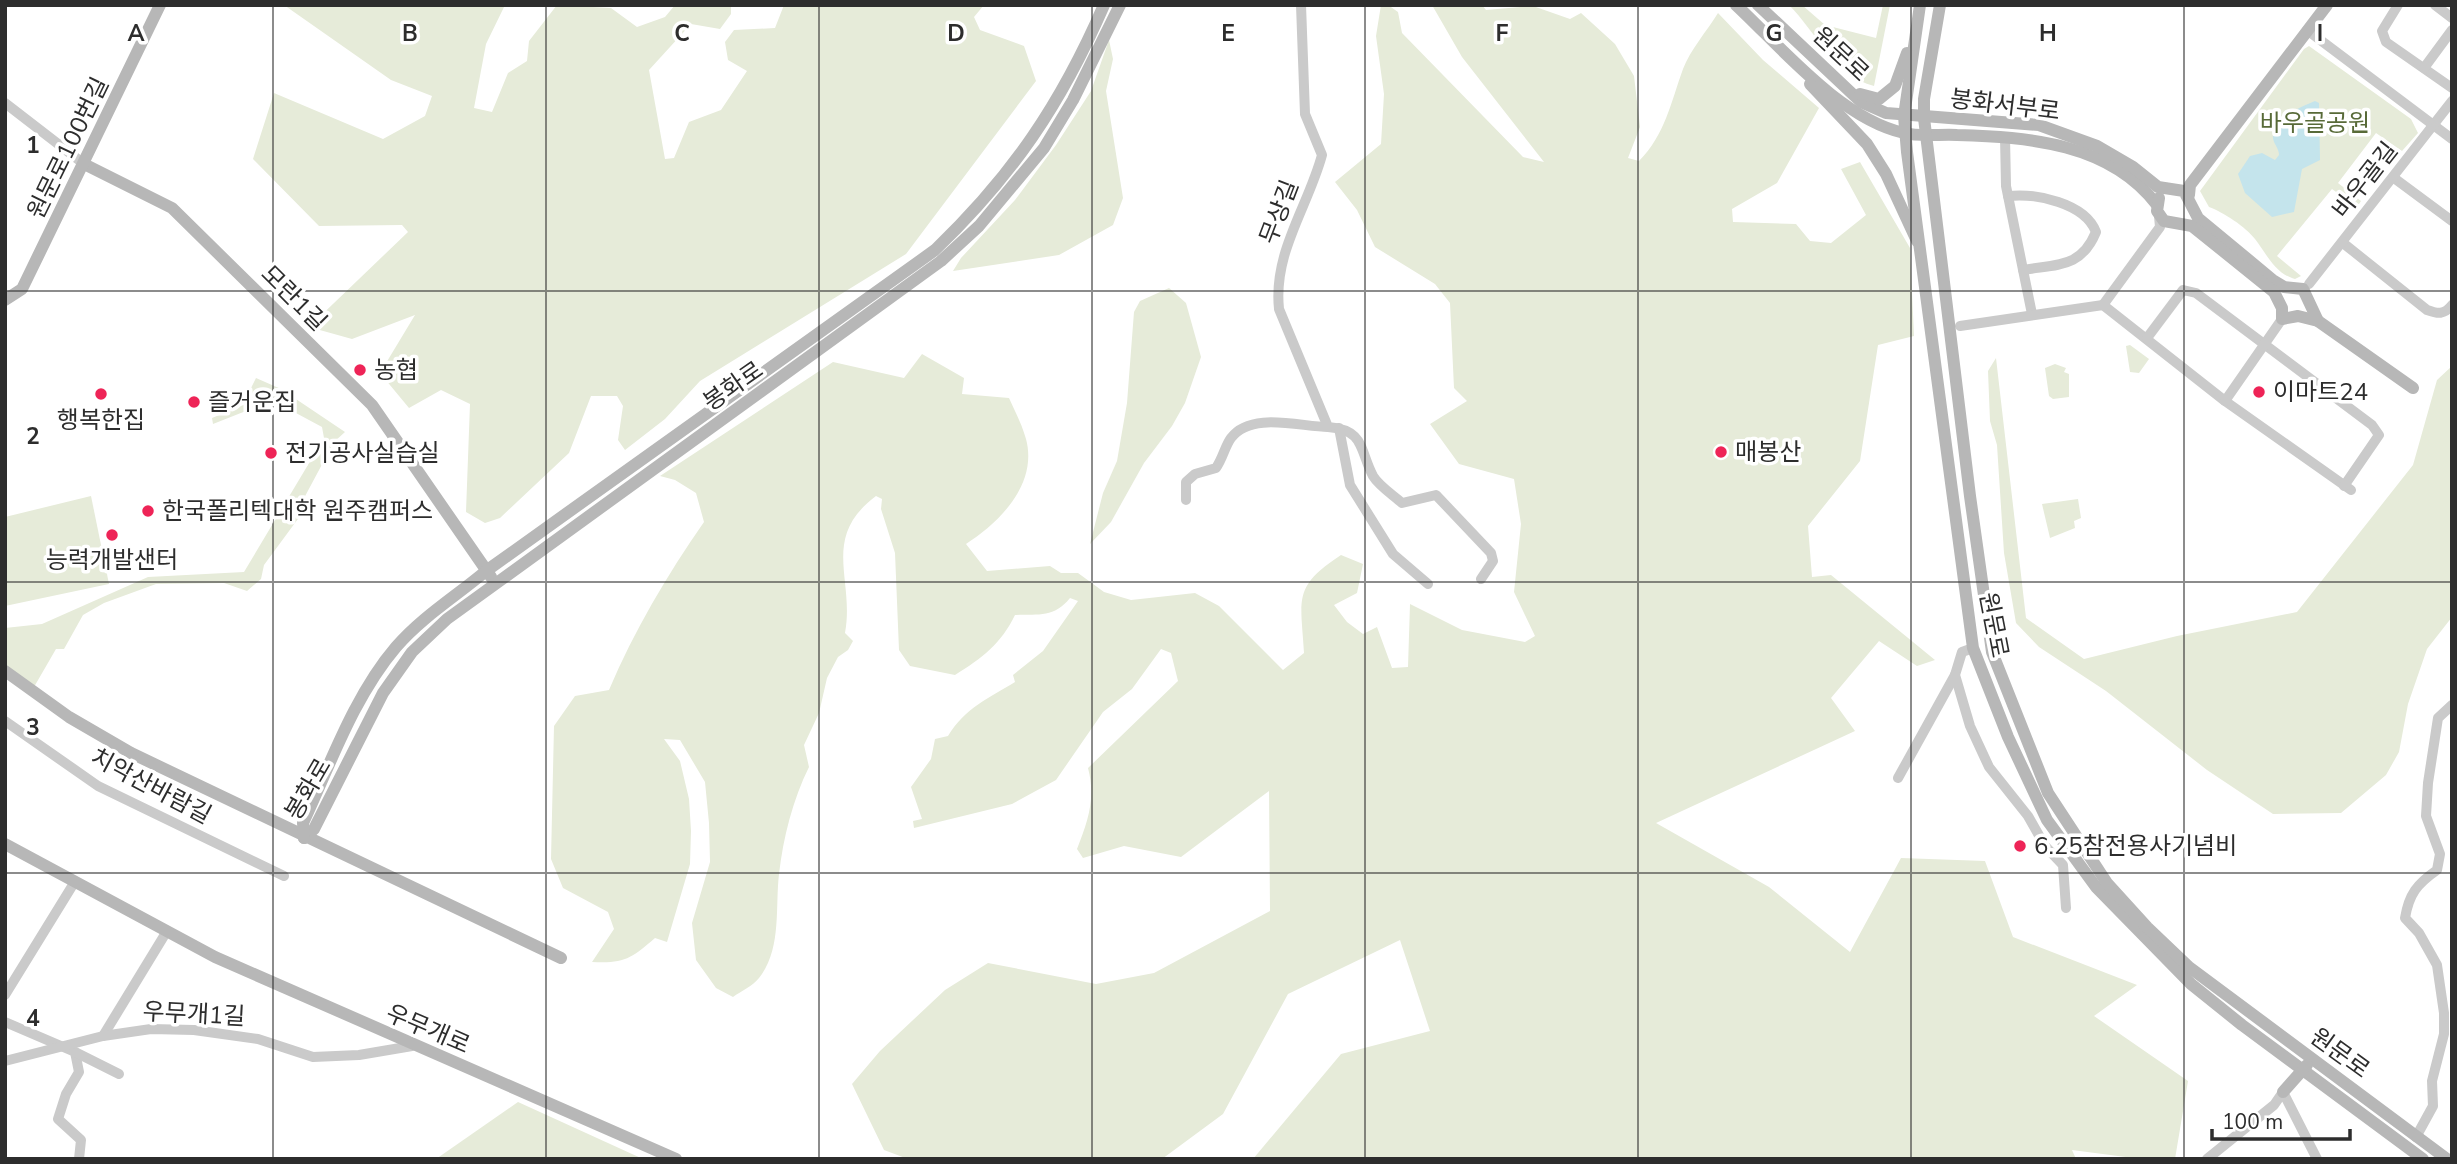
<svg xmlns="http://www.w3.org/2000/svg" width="2457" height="1164" font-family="'Nunito Sans','Noto Sans KR',sans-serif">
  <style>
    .green { fill: #e6ebd9 }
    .water { fill: #c4e4ec }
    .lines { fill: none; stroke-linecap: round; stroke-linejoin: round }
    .street { stroke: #cacaca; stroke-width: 10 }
    .secondary { stroke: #b7b7b7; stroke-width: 12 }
    .grid { fill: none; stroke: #2d2d2d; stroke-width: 2; stroke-opacity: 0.55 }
    .poi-dot { fill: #ee2457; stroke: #fff; stroke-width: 2.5 }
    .labels { text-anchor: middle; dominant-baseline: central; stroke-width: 7; stroke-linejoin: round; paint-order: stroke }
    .street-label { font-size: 24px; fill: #2d2d2d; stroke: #fff }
    .park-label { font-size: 24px; fill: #586a38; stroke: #fff }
    .poi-label { font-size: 24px; fill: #2d2d2d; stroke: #fff; text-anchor: start }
    .grid-label { font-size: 23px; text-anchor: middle; font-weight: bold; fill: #2d2d2d; stroke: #fff; stroke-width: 7; stroke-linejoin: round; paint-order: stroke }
  </style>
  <rect width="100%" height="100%" fill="#fff"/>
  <!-- green -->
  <g class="green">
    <path d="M 284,5 L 505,5 L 486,44 L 474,108 L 492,112 L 508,73 L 527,61 L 529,41 L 557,5 L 611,8 L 637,27 L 665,17 L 675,5 L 731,5 L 731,14 L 720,29 L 691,24 L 649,70 L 665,159 L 674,158 L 689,122 L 721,110 L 747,71 L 728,60 L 725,42 L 734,30 L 775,28 L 784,5 L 984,5 L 974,17 L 980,30 L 1024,46 L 1036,81 L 906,254 L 700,381 L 665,419 L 625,450 L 618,440 L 623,406 L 617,396 L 591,396 L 569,453 L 500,518 L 485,523 L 466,512 L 470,404 L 441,390 L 409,408 L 380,373 L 415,315 L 352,339 L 309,327 L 408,232 L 402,225 L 319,226 L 253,159 L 274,93 L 383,139 L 425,116 L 432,96 L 391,80 Z"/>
    <path d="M 1381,5 L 1388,5 L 1398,12 L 1402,33 L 1523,157 L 1544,162 L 1462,57 L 1432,5 L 1482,5 L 1486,10 L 1533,6 L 1570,19 L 1581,13 L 1615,44 L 1634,76 L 1640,127 L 1628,158 L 1639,161 C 1665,135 1671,102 1683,69 C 1690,50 1707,31 1718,13 L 1763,60 L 1819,108 L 1777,183 L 1732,209 L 1733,222 L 1796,224 L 1810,241 L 1831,243 L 1866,215 L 1841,169 L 1860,162 L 1910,248 L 1914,336 L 1878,345 L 1860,461 L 1808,526 L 1812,577 L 1831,575 L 1935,660 L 1917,666 L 1879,641 L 1831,698 L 1855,731 L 1656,823 L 1769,887 L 1850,952 L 1901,858 L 1985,861 L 2013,937 L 2137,985 L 2094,1016 L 2188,1081 L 2175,1159 L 2141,1159 L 2072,1150 L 2076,1159 L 1253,1159 L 1341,1054 L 1430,1031 L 1400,940 L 1288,994 L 1223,1114 L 1162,1159 L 908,1159 L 884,1150 L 852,1084 L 880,1051 L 945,990 L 988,963 L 1096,984 L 1154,973 L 1270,911 L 1269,791 L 1181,857 L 1124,846 L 1083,858 L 1077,849 C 1088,821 1096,798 1088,768 L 1178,681 L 1171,653 L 1161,649 L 1132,689 L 1103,712 L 1056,780 L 1012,804 L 914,828 L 913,821 L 922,819 L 911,787 L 931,759 L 935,739 L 948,736 C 965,708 989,698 1015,682 L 1013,675 L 1043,651 L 1078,601 L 1070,598 C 1054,618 1039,614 1015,615 C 1001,644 982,658 955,675 L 910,666 L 899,650 L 895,553 L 881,509 L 882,499 L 876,496 C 820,538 855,579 845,633 L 853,641 L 848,650 L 838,657 L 827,678 L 819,713 L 804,745 L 809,767 C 793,799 783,838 779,874 C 775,908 782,949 759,978 C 753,986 741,991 733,997 L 716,988 L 696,960 L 692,923 L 710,862 L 709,823 L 705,782 L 680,740 L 664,739 L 680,761 L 689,799 L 691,831 L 690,864 L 667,942 L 655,938 C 632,958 624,964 592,962 L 614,929 L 608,912 L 563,888 L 551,859 L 554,726 L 575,696 L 609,690 C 634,631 667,575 704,522 L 696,493 L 675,480 L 660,476 L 833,362 L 904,378 L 922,354 L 964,378 L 962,394 L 1009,398 C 1015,411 1022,425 1026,439 C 1038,484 1000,522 966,544 L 987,571 L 1050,566 L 1061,573 L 1078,573 L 1104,592 L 1131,600 L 1195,593 L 1219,606 L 1283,670 L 1304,653 C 1301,599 1292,587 1341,555 L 1363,564 L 1357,593 L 1334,605 L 1347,622 L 1363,634 L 1377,627 L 1392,668 L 1408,667 L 1410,604 L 1462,630 L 1525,642 L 1535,636 L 1514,592 L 1521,524 L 1514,479 L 1459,464 L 1430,424 L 1467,401 L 1454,388 L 1450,303 L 1435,284 L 1375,247 L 1357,210 L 1335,182 L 1381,144 L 1384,94 L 1376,36 Z"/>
    <path d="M 1789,5 L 1802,5 L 1825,25 L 1876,38 L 1883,5 L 1890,5 L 1874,86 C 1835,76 1816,32 1789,5 Z"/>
    <path d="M 1109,40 L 1113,59 L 1106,91 L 1123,198 L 1113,225 L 1059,255 L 953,271 L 961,258 L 1015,200 L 1056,145 L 1091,91 Z"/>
    <path d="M 2309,46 L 2411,119 L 2418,133 L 2402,151 L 2376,133 L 2338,183 L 2361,201 L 2357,207 L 2332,189 L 2277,256 L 2301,276 L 2295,279 C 2275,274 2266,253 2255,239 C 2246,227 2223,212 2209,207 L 2200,191 L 2304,49 Z"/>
    <path d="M 1169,288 L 1186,303 L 1201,357 L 1185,403 L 1172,426 L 1144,463 L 1111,522 L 1090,544 L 1103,493 L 1117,461 L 1127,403 L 1134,312 L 1140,301 Z"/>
    <path d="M 2130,345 L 2149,359 L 2139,373 L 2130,372 L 2126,346 Z"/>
    <path d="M 1996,358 L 2026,618 L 2084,659 L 2177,636 L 2297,612 L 2413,465 L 2437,380 L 2452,366 L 2452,617 L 2427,649 L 2408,704 L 2399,752 L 2386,775 L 2341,813 L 2273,814 L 2207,770 L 2106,691 L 2039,647 L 2016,623 L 2004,553 L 1997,445 L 1990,421 L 1988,371 Z"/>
    <path d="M 2055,364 L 2066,368 L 2064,372 L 2069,374 L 2069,397 L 2053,399 L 2049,396 L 2045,368 Z"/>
    <path d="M 256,378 L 281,389 L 345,432 L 334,442 L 303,500 L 306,508 L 264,565 L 261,579 L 247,591 L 224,583 L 156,584 L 104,603 L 83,615 L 64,649 L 56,649 L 34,687 L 5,665 L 5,628 L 42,624 L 148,577 L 244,572 L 324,438 L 322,427 L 268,398 L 256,407 L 213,424 L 212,418 L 253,401 L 251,388 Z"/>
    <path d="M 91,496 L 109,584 L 5,606 L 5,517 Z"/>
    <path d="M 2078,499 L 2081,518 L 2074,521 L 2075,528 L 2050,538 L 2042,504 Z"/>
    <path d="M 518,1102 L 643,1159 L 436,1159 Z"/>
  </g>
  <!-- water -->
  <path class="water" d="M 2315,101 L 2319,103 L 2320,160 L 2302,169 L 2294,212 L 2272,217 L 2245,193 L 2238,174 L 2250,156 L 2262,153 L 2275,160 L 2279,155 C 2279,148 2274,145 2273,138 C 2271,118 2301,107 2315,101 Z"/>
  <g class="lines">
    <!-- street -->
    <g class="street">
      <path d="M 1301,5 L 1305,114 L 1322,155 C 1308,207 1273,252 1279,309 L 1328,427 C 1365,430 1359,449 1373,476 C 1379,486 1393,495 1402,503 L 1436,495 L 1491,553 L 1493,561 L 1481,579"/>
      <path d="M 2398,5 L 2382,31 L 2386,42 L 2452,88"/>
      <path d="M 2435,5 L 2452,18"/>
      <path d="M 2307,30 L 2452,139"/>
      <path d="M 2424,68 L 2452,30"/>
      <path d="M 5,103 L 84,164"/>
      <path d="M 2005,137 L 2006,186 L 2032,314"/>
      <path d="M 2394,178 L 2452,221"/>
      <path d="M 2008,196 C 2036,193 2085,203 2096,232 C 2081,268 2058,264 2023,270"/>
      <path d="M 2343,243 L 2427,310 C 2438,314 2444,315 2452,305"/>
      <path d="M 2309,284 L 2452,101"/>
      <path d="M 2103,305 L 2160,227 L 2159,216"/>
      <path d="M 1960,326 L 2103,305 L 2225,401 L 2351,490"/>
      <path d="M 2147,338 L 2183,290 L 2196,293 L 2372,425 L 2379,435 L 2344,486"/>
      <path d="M 2225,401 L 2282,319"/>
      <path d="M 1339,428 L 1350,485 L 1393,554 L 1428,584"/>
      <path d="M 1186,500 L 1186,482 L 1195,474 L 1216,468 C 1223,458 1225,446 1231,438 C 1251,411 1301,427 1328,427"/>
      <path d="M 1973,648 L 1962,652 L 1955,675 L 1970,726 L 1989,767 L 2028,816 L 2045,846 L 2063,865 L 2066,908"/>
      <path d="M 5,721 L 98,786 L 284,876"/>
      <path d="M 1898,778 L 1955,675"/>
      <path d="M 5,995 L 74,883"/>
      <path d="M 5,1022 L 75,1052 L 79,1072 L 66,1094 L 58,1119 L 81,1140 L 79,1159"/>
      <path d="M 103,1036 L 167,931"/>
      <path d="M 75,1052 L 119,1074"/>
      <path d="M 5,1061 L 103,1036 L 151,1029 L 194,1030 L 258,1039 L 313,1057 L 359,1055 L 412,1046"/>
      <path d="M 2416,1137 L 2433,1106 L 2432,1081 L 2444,1034 L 2444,1013 L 2437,965 L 2419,933 L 2405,918 C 2409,894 2417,884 2437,870 L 2440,854 L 2426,816 L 2428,783 L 2438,718 L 2452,705"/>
      <path d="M 2207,1159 L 2274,1105 L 2283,1092 L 2317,1159"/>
    </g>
    <!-- secondary -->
    <g class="secondary">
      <path d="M 1736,5 C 1782,48 1841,119 1904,133 C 1920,137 1941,134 1957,135 C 2028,137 2110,143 2157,205"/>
      <path d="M 1758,5 L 1861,102 L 1886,113 L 2039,125 L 2097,146 L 2133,167 L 2158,187 L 2184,191 L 2198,218 L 2274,281 L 2284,287 L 2303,289 L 2318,321"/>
      <path d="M 1920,5 L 1904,116 L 1907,152 L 1973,648 L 2008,737 L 2047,820 L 2096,887 L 2191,984 L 2242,1025 L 2423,1159"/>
      <path d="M 1940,5 L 1924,99 L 1924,118 L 1970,496 L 1992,652 L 2048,793 L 2107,883 L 2147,927 L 2189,967 L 2447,1159"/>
      <path d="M 1810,84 L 1867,144 L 1886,174 L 1917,241"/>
      <path d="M 1860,94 L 1879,99 L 1895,86 L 1907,53"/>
      <path d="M 84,164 L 172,208 L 372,405 L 491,577"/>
      <path d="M 2189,195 L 2190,185 L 2327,5"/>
      <path d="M 2159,198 L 2157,211 L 2164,221 L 2192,226 L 2274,292 L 2282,308 L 2282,319 L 2298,316 L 2318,321 L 2413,388"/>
      <path d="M 5,300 L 22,289 L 160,5"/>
      <path d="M 5,671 L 69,717 L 131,753 L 561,958"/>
      <path d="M 304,838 L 314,829 L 383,693 L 412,652 L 447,619 L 941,261 L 979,226 L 1044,148 L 1073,100 L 1120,5"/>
      <path d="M 304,838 L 303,823 C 330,765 354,696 396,647 C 422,617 455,597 486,571 L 935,250 C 1013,175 1061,104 1104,5"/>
      <path d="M 5,844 L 215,957 L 676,1159"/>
      <path d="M 2283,1092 L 2307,1065"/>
    </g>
  </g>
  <!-- grid -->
  <path class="grid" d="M 273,5 L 273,1159M 546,5 L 546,1159M 819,5 L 819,1159M 1092,5 L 1092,1159M 1365,5 L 1365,1159M 1638,5 L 1638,1159M 1911,5 L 1911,1159M 2184,5 L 2184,1159M 5,291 L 2452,291M 5,582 L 2452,582M 5,873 L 2452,873"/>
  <!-- markers -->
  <g class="poi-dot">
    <circle cx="360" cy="370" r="7"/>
    <circle cx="2259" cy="392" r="7"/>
    <circle cx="101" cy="394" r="7"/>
    <circle cx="194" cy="402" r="7"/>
    <circle cx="1721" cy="452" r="7"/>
    <circle cx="271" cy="453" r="7"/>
    <circle cx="148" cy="511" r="7"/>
    <circle cx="112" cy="535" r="7"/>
    <circle cx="2020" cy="846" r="7"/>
  </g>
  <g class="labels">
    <!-- street labels -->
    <g class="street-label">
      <text transform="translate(1841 54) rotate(43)">원문로</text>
      <text transform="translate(2005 105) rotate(7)">봉화서부로</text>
      <text transform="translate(68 148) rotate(-64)">원문로100번길</text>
      <text transform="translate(2365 180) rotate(-52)">바우골길</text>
      <text transform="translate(1279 212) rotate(-69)">무상길</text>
      <text transform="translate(294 298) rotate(45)">모란1길</text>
      <text transform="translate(733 386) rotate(-35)">봉화로</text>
      <text transform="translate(1994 625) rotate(79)">원문로</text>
      <text transform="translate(151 786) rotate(28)">치악산바람길</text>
      <text transform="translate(308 789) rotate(-60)">봉화로</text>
      <text transform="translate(194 1014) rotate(3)">우무개1길</text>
      <text transform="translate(428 1029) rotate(23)">우무개로</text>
      <text transform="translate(2340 1053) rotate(36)">원문로</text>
    </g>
    <!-- park labels -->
    <g class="park-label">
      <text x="2315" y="123">바우골공원</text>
    </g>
    <!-- poi labels -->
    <g class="poi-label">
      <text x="374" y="370">농협</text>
      <text x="2273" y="392">이마트24</text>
      <text x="208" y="402">즐거운집</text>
      <text x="101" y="420" text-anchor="middle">행복한집</text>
      <text x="1735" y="452">매봉산</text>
      <text x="285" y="453">전기공사실습실</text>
      <text x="162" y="511">한국폴리텍대학 원주캠퍼스</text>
      <text x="112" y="560" text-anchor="middle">능력개발샌터</text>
      <text x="2034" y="846">6.25참전용사기념비</text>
    </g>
  </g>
  <g class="grid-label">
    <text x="136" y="41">A</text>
    <text x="410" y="41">B</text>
    <text x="682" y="41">C</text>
    <text x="956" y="41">D</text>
    <text x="1228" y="41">E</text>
    <text x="1502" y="41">F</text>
    <text x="1774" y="41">G</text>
    <text x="2048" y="41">H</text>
    <text x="2320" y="41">I</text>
    <text x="33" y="153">1</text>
    <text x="33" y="444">2</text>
    <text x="33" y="735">3</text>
    <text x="33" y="1026">4</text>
  </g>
  <!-- border -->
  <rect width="2457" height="1164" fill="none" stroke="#2d2d2d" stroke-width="14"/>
  <!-- scale -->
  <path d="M2212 1129v10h138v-10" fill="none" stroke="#2d2d2d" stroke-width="3.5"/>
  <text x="2222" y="1129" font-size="21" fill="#2d2d2d" stroke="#ffffff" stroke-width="5" paint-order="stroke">100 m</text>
</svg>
